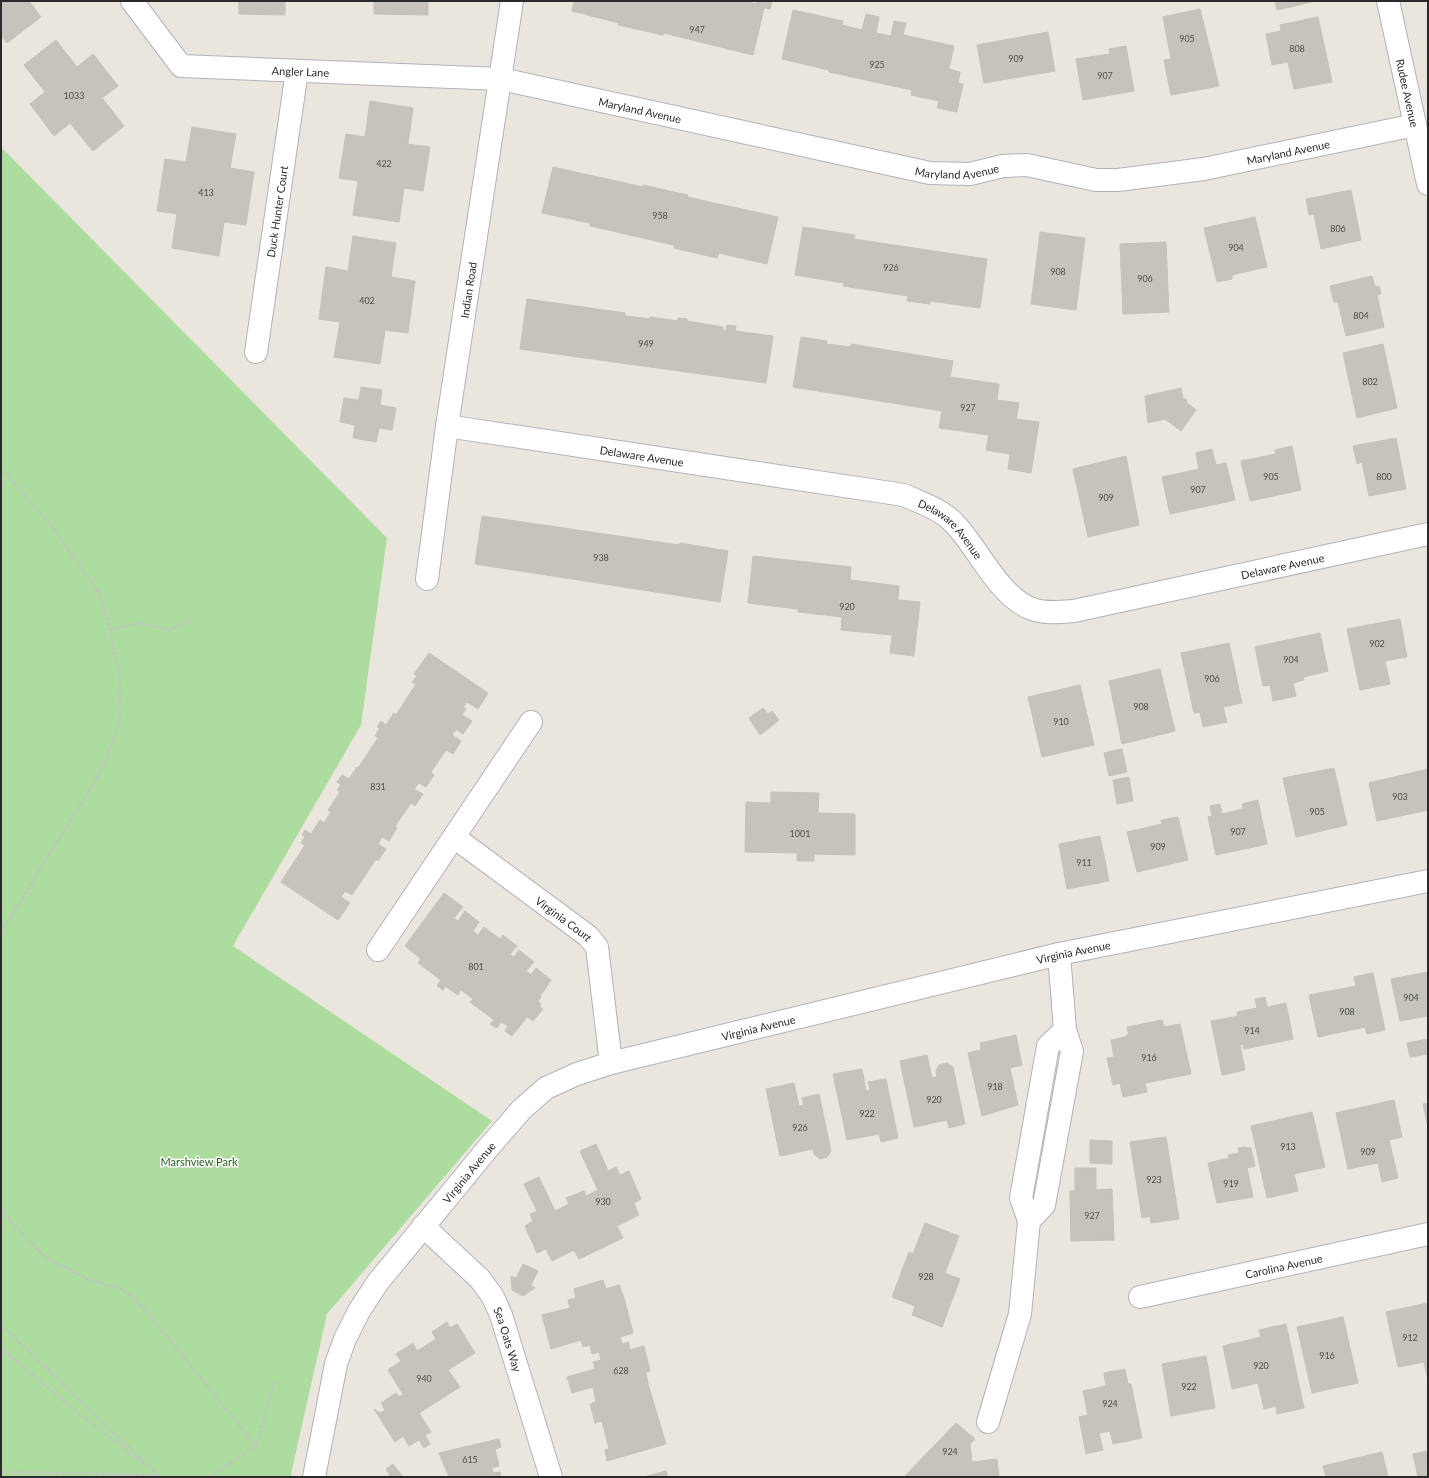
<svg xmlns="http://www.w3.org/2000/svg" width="1429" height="1478" font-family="Lato,sans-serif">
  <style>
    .green { fill: #addd9e }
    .building { fill: #c6c3bc; stroke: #c6c2b7 }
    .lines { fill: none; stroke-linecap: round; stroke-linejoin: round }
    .minor-casing { stroke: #b0b2bc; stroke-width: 24 }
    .path { stroke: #c3c3c3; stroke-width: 2.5; stroke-dasharray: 3 2; stroke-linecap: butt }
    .minor { stroke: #fff; stroke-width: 22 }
    .labels { text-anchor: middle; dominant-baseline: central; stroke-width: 3; stroke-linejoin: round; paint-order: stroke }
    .number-label { font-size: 9px; fill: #51504e }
    .street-label { font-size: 11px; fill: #2a2a2a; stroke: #fff }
    .park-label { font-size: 11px; fill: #276120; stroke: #fff }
  </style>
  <rect width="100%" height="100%" fill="#ebe6dd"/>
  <!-- green -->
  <path class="green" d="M 1,147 L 387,538 L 361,725 L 233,946 L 492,1121 L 327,1314 L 291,1474 L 293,1477 L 1,1477 Z"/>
  <!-- building -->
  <g class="building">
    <path d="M 1,1 L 29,1 L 41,17 L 7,43 L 1,35 Z"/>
    <path d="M 239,1 L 285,1 L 285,15 L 239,14 Z"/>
    <path d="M 374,1 L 428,1 L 428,15 L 374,14 Z"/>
    <path d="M 574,1 L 745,1 L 756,4 L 757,1 L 772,1 L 770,9 L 764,8 L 753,55 L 664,33 L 663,35 L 618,25 L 619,23 L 572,11 Z"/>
    <path d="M 1275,1 L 1316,1 L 1277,10 Z"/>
    <path d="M 1200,9 L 1219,86 L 1171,95 L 1164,60 L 1171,59 L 1163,17 Z"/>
    <path d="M 793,10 L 843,21 L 842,25 L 862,30 L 866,14 L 879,17 L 876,33 L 891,36 L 894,21 L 906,23 L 903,35 L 954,46 L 949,69 L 960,72 L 958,83 L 963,84 L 957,112 L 937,108 L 939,101 L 911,95 L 912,90 L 829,72 L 829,70 L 782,59 Z"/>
    <path d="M 1318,17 L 1332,82 L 1294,89 L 1288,62 L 1272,65 L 1266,34 L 1281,31 L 1280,25 Z"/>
    <path d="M 1048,32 L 1055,71 L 984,83 L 977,45 Z"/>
    <path d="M 56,40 L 77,67 L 93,54 L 118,86 L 102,98 L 124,126 L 93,151 L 70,123 L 54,136 L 30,104 L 45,92 L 24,65 Z"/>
    <path d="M 1126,46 L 1134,91 L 1083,100 L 1076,59 L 1110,54 L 1109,49 Z"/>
    <path d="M 370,101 L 413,108 L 408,144 L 430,147 L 423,191 L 404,188 L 399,222 L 353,215 L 358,181 L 339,178 L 346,134 L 365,137 Z"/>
    <path d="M 192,127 L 236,134 L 230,168 L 254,172 L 246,225 L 224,222 L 219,256 L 172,248 L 177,214 L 157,211 L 165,159 L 186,162 Z"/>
    <path d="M 553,167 L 643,187 L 643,185 L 688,195 L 687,197 L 778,217 L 767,264 L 719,253 L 717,258 L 674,248 L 674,245 L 590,226 L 590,223 L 542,213 Z"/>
    <path d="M 1351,190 L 1361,240 L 1321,249 L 1314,214 L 1309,215 L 1306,199 Z"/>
    <path d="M 1255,217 L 1267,267 L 1232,275 L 1232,279 L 1217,282 L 1204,228 Z"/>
    <path d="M 803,227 L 855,235 L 854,239 L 987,259 L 980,308 L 930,301 L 930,304 L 907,301 L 908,296 L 843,286 L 844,283 L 795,275 Z"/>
    <path d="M 1040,232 L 1085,238 L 1076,310 L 1031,304 Z"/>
    <path d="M 353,236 L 396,243 L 391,277 L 415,281 L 408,333 L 385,330 L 380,364 L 334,357 L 340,322 L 319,319 L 326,267 L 348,271 Z"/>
    <path d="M 1166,242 L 1169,312 L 1123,314 L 1120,244 Z"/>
    <path d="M 1372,276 L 1375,287 L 1379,286 L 1381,294 L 1377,295 L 1384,327 L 1346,336 L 1338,302 L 1334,302 L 1330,286 Z"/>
    <path d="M 527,299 L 625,313 L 625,316 L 650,319 L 650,317 L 678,321 L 678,318 L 687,319 L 687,321 L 723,327 L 723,330 L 726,331 L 727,325 L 736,326 L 735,331 L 773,336 L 766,383 L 520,349 Z"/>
    <path d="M 801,337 L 827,341 L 826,344 L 851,347 L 851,344 L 953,361 L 950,377 L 999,384 L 997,400 L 1019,403 L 1016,419 L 1039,422 L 1031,473 L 1008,469 L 1010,454 L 986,450 L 989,435 L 939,428 L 942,411 L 793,387 Z"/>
    <path d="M 1383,344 L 1397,408 L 1357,418 L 1343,353 Z"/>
    <path d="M 361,387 L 382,390 L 380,405 L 396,408 L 392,430 L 379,428 L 376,442 L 353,438 L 355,425 L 340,422 L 344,398 L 359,400 Z"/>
    <path d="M 1181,388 L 1183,399 L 1186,399 L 1187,403 L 1196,410 L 1181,431 L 1165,419 L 1148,423 L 1145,396 Z"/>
    <path d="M 1396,438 L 1406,489 L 1369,496 L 1362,462 L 1357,464 L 1353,446 Z"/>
    <path d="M 1292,446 L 1301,490 L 1250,501 L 1241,461 L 1276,454 L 1275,450 Z"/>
    <path d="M 1212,449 L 1216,465 L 1226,463 L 1235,500 L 1170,514 L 1162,477 L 1199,469 L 1196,453 Z"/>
    <path d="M 1126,456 L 1139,525 L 1088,537 L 1073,469 Z"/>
    <path d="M 482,516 L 679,545 L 680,543 L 728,551 L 720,602 L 475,564 Z"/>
    <path d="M 753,556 L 851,567 L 850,580 L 899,586 L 898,600 L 920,602 L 914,656 L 890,653 L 892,635 L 841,630 L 842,617 L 798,612 L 798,609 L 748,603 Z"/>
    <path d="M 1400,619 L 1407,657 L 1385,661 L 1390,684 L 1360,690 L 1347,629 Z"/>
    <path d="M 1320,633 L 1328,671 L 1303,677 L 1304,680 L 1293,683 L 1296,696 L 1273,701 L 1270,685 L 1263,686 L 1255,647 Z"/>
    <path d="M 1229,643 L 1242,703 L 1223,707 L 1227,722 L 1203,727 L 1200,712 L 1194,713 L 1181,653 Z"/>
    <path d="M 429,653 L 488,693 L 478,709 L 467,702 L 463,707 L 466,709 L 462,715 L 472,721 L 463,734 L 456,729 L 452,735 L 461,741 L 453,754 L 446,750 L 431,772 L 434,775 L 426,787 L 419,783 L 414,789 L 423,794 L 415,806 L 411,803 L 395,826 L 397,828 L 389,841 L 382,837 L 378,844 L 386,849 L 378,861 L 376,859 L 352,895 L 345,891 L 341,897 L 350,903 L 338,920 L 281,882 L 305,845 L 301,843 L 305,837 L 302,835 L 305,830 L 311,834 L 320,820 L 324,823 L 331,812 L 328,810 L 340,792 L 337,790 L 341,785 L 337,782 L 342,775 L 349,779 L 357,767 L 358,768 L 378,738 L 375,736 L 380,728 L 377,727 L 381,721 L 386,725 L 394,713 L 396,715 L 416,684 L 412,682 L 417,676 L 414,674 Z"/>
    <path d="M 1160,669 L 1175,731 L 1122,744 L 1109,681 Z"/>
    <path d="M 1080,685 L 1094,745 L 1042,757 L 1028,697 Z"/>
    <path d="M 763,708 L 768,714 L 772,711 L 779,720 L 760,735 L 749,718 Z"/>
    <path d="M 1122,749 L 1127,772 L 1109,776 L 1104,753 Z"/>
    <path d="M 1334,768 L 1347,825 L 1296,837 L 1283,778 Z"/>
    <path d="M 1428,769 L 1428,810 L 1377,821 L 1369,783 Z"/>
    <path d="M 1129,777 L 1133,801 L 1117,804 L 1113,780 Z"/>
    <path d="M 771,792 L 819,793 L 818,813 L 855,814 L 855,855 L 814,854 L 814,861 L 797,861 L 797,853 L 745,852 L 746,802 L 771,803 Z"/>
    <path d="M 1258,800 L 1267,844 L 1216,855 L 1208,817 L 1212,816 L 1210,806 L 1220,804 L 1222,814 L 1243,809 L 1242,804 Z"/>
    <path d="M 1178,817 L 1188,860 L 1137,872 L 1127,832 L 1162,824 L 1161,820 Z"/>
    <path d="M 1100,836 L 1109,881 L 1067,889 L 1059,844 Z"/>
    <path d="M 444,893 L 463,907 L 454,918 L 458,921 L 465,911 L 479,922 L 473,931 L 478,935 L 484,927 L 500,939 L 503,935 L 517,946 L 510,954 L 514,957 L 519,950 L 534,962 L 526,971 L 531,975 L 536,968 L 551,980 L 540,996 L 541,997 L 538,1001 L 541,1004 L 539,1006 L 543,1009 L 533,1021 L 527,1017 L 512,1036 L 505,1031 L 508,1026 L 501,1022 L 497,1028 L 490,1024 L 494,1020 L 470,1002 L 473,999 L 461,990 L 458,995 L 445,986 L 443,990 L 437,986 L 441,980 L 418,963 L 421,959 L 405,946 Z"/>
    <path d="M 1428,972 L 1428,1016 L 1400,1021 L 1391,979 Z"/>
    <path d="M 1373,973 L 1385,1030 L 1367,1034 L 1365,1027 L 1318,1037 L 1309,995 L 1356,986 L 1354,977 Z"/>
    <path d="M 1265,997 L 1267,1007 L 1286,1003 L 1293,1039 L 1244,1049 L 1243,1044 L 1240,1045 L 1245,1070 L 1222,1075 L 1211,1021 L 1238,1016 L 1237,1012 L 1257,1008 L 1255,999 Z"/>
    <path d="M 1162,1020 L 1164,1027 L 1180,1024 L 1191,1074 L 1145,1083 L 1147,1092 L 1123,1097 L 1120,1083 L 1113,1085 L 1107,1058 L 1114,1057 L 1111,1040 L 1126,1037 L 1126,1035 L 1129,1035 L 1127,1027 Z"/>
    <path d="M 1016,1035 L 1022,1065 L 1010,1068 L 1018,1105 L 982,1116 L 968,1053 L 981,1050 L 980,1043 Z"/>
    <path d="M 1428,1039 L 1428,1054 L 1410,1057 L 1407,1043 Z"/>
    <path d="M 927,1055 L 932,1078 L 937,1077 L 936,1071 L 939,1065 L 947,1063 L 953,1067 L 965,1124 L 949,1128 L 947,1120 L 914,1127 L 900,1061 Z"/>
    <path d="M 862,1069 L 866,1091 L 870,1090 L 868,1082 L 886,1079 L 898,1138 L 881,1142 L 879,1134 L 847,1140 L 833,1074 Z"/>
    <path d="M 794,1083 L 799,1106 L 804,1105 L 802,1098 L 819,1094 L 831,1151 L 827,1157 L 820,1159 L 814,1154 L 813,1149 L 780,1156 L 766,1089 Z"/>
    <path d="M 1394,1100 L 1402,1137 L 1389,1140 L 1398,1178 L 1382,1182 L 1378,1163 L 1348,1169 L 1336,1113 Z"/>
    <path d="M 1428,1103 L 1428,1128 L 1423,1104 Z"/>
    <path d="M 1312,1112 L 1325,1167 L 1294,1174 L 1298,1191 L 1267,1198 L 1251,1126 Z"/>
    <path d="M 1166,1137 L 1179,1219 L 1151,1223 L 1150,1216 L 1142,1218 L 1130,1142 Z"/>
    <path d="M 1090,1140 L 1112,1141 L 1112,1164 L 1090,1163 Z"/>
    <path d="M 596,1144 L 608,1171 L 616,1167 L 620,1175 L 629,1171 L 641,1199 L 634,1203 L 639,1215 L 617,1226 L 623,1238 L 579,1259 L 574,1250 L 552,1261 L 546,1249 L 537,1253 L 525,1226 L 533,1221 L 530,1214 L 537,1211 L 524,1184 L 539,1177 L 555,1211 L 569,1204 L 566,1198 L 584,1191 L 586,1196 L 598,1190 L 580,1151 Z"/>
    <path d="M 1244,1147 L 1251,1148 L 1255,1166 L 1247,1168 L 1253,1197 L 1217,1203 L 1208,1163 L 1229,1158 L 1228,1155 L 1239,1153 L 1238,1148 Z"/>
    <path d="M 1075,1168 L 1096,1168 L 1096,1190 L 1112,1189 L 1114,1240 L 1071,1241 L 1070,1191 L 1075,1191 Z"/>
    <path d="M 925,1223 L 959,1236 L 945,1273 L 960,1279 L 942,1327 L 912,1315 L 915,1306 L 892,1297 L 909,1252 L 913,1254 Z"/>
    <path d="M 523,1264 L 538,1271 L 531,1285 L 535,1288 L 523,1296 L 512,1290 L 511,1276 L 516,1278 Z"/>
    <path d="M 603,1280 L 606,1289 L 619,1285 L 624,1298 L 633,1333 L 620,1337 L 622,1344 L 628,1342 L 630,1350 L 644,1346 L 650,1371 L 646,1372 L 648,1384 L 666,1444 L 607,1461 L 605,1450 L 609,1449 L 602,1421 L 595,1423 L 590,1404 L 596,1402 L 593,1387 L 572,1393 L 567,1377 L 595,1369 L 593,1362 L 601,1360 L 599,1352 L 592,1354 L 590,1345 L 583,1347 L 581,1340 L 551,1349 L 542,1315 L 570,1308 L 568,1300 L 576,1298 L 574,1289 Z"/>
    <path d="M 1428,1303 L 1428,1380 L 1424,1362 L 1398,1367 L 1386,1312 Z"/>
    <path d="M 1343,1317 L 1358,1383 L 1312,1393 L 1297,1327 Z"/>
    <path d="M 447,1322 L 450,1328 L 457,1324 L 475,1353 L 448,1370 L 460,1387 L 419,1413 L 431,1432 L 425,1435 L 430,1444 L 424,1448 L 419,1440 L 409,1446 L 403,1436 L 395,1442 L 374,1409 L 380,1413 L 385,1410 L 381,1403 L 396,1393 L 399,1397 L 403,1394 L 388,1370 L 401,1361 L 396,1354 L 413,1343 L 417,1351 L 436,1339 L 432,1332 Z"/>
    <path d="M 1286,1324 L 1304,1408 L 1277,1414 L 1276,1406 L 1264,1409 L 1258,1383 L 1232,1389 L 1223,1346 L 1261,1337 L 1259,1330 Z"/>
    <path d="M 1206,1356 L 1215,1408 L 1171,1416 L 1162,1364 Z"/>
    <path d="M 1125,1369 L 1128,1384 L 1131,1384 L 1142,1438 L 1113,1444 L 1110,1431 L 1099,1433 L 1103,1450 L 1086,1454 L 1079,1417 L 1088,1415 L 1083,1391 L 1106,1386 L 1104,1373 Z"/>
    <path d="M 956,1423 L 975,1439 L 970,1444 L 972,1462 L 997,1459 L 999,1477 L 904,1477 Z"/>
    <path d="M 499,1439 L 501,1447 L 495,1449 L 499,1466 L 492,1468 L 493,1473 L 500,1472 L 501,1477 L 449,1477 L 439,1453 Z"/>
    <path d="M 1427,1451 L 1428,1477 L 1418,1477 L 1413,1454 Z"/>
    <path d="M 1382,1452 L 1388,1477 L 1326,1477 L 1323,1466 Z"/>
    <path d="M 393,1464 L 403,1477 L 387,1477 L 390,1475 L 386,1469 Z"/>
    <path d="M 666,1471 L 668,1477 L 644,1477 Z"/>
  </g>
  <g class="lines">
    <!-- minor casing -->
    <g class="minor-casing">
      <g id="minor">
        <path id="s1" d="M 132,1 L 181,66 L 501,79 L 930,173 L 970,174 L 1003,166 L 1027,165 L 1096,180 L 1118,180 L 1204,169 L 1415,125"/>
        <path id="s2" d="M 1388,1 L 1428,184"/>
        <path id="s3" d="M 256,352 L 297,71"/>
        <path id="s4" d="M 447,426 L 904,495 C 921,503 941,509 954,523 C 979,549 998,596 1032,609 C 1045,614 1061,612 1074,611 L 1428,534"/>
        <path id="s5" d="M 427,579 L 447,426 L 512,1"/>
        <path id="s6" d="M 454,837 L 588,936 L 597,947 L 611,1063"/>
        <path d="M 378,950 L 531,722"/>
        <path d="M 1029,1221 L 1044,1205 L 1072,1051 L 1065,1030 L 1059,954"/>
        <path id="s7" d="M 423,1226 L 480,1279 L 493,1297 L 501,1315 L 551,1477"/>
        <path id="s8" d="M 1140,1297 L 1428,1234"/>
        <path d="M 988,1422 L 1020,1314 L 1029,1221 L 1021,1198 L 1048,1046 L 1065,1030"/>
        <path id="s9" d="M 314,1477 L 336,1364 L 345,1339 L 359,1311 L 378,1282 L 489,1147 L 522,1109 L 546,1088 L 577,1074 L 611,1063 L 1059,954 L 1428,881"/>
      </g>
    </g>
    <!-- path -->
    <g class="path">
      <path d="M 1,468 L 52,526 L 101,596 L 110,630 L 120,682 L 120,722 L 104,766 L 1,933"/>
      <path d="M 110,630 L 139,623 L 170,630 L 195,618"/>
      <path d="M 1,1211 L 45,1257 L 90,1280 L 122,1289 L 142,1306 L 256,1446"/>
      <path d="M 1,1325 L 160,1477"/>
      <path d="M 1,1348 L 61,1399 L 145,1465"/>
      <path d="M 1,1472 L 157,1475"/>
      <path d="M 209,1477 L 256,1446 L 275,1380"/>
    </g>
    <!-- minor -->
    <use href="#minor" class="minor"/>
  </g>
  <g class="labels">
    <!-- number labels -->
    <g class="number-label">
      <text x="697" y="29">947</text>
      <text x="1187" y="38">905</text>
      <text x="1297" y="48">808</text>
      <text x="1016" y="58">909</text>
      <text x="877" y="64">925</text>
      <text x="1105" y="75">907</text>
      <text x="74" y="95">1033</text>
      <text x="384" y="163">422</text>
      <text x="206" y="192">413</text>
      <text x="660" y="215">958</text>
      <text x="1338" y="228">806</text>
      <text x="1236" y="247">904</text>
      <text x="891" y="267">926</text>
      <text x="1058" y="271">908</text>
      <text x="1145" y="278">906</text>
      <text x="367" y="300">402</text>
      <text x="1361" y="315">804</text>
      <text x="646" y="343">949</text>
      <text x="1370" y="381">802</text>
      <text x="968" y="407">927</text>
      <text x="1271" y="476">905</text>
      <text x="1384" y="476">800</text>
      <text x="1198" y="489">907</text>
      <text x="1106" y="497">909</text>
      <text x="601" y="557">938</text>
      <text x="847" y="606">920</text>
      <text x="1377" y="643">902</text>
      <text x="1291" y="659">904</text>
      <text x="1212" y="678">906</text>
      <text x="1141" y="706">908</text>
      <text x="1061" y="721">910</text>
      <text x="378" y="786">831</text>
      <text x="1400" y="796">903</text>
      <text x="1317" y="811">905</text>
      <text x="1238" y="831">907</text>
      <text x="800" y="833">1001</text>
      <text x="1158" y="846">909</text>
      <text x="1084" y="862">911</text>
      <text x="476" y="966">801</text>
      <text x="1411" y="997">904</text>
      <text x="1347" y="1011">908</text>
      <text x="1252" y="1030">914</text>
      <text x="1149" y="1057">916</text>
      <text x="995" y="1086">918</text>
      <text x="934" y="1099">920</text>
      <text x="867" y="1113">922</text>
      <text x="800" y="1127">926</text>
      <text x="1288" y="1146">913</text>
      <text x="1368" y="1151">909</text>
      <text x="1154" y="1179">923</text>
      <text x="1231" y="1183">919</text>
      <text x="603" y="1201">930</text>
      <text x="1092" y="1215">927</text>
      <text x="926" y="1276">928</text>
      <text x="1410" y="1337">912</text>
      <text x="1327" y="1355">916</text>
      <text x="1261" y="1365">920</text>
      <text x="621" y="1370">628</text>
      <text x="424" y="1378">940</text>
      <text x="1189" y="1386">922</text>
      <text x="1110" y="1403">924</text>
      <text x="950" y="1451">924</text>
      <text x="470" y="1459">615</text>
    </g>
    <!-- street labels -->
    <g class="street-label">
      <text stroke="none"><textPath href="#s1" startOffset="201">Angler Lane</textPath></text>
      <text stroke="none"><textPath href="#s2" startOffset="94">Rudee Avenue</textPath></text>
      <text stroke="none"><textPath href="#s1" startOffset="544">Maryland Avenue</textPath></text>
      <text stroke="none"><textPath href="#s1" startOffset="1204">Maryland Avenue</textPath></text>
      <text stroke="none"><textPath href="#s1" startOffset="868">Maryland Avenue</textPath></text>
      <text stroke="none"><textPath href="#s3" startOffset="142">Duck Hunter Court</textPath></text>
      <text stroke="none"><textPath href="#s5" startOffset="292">Indian Road</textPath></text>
      <text stroke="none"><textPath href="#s4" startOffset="197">Delaware Avenue</textPath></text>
      <text stroke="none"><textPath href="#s4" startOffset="521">Delaware Avenue</textPath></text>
      <text stroke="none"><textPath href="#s4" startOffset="893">Delaware Avenue</textPath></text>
      <text stroke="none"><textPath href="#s6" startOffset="137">Virginia Court</textPath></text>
      <text stroke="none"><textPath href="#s9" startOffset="1010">Virginia Avenue</textPath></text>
      <text stroke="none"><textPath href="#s9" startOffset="686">Virginia Avenue</textPath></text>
      <text stroke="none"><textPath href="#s9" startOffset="350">Virginia Avenue</textPath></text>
      <text stroke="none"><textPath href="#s8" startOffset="147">Carolina Avenue</textPath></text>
      <text stroke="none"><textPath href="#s7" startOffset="145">Sea Oats Way</textPath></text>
    </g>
    <!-- park labels -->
    <g class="park-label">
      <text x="199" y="1161">Marshview Park</text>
    </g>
  </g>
  <!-- border -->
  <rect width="1429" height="1478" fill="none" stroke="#2a2a2a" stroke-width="4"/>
</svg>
